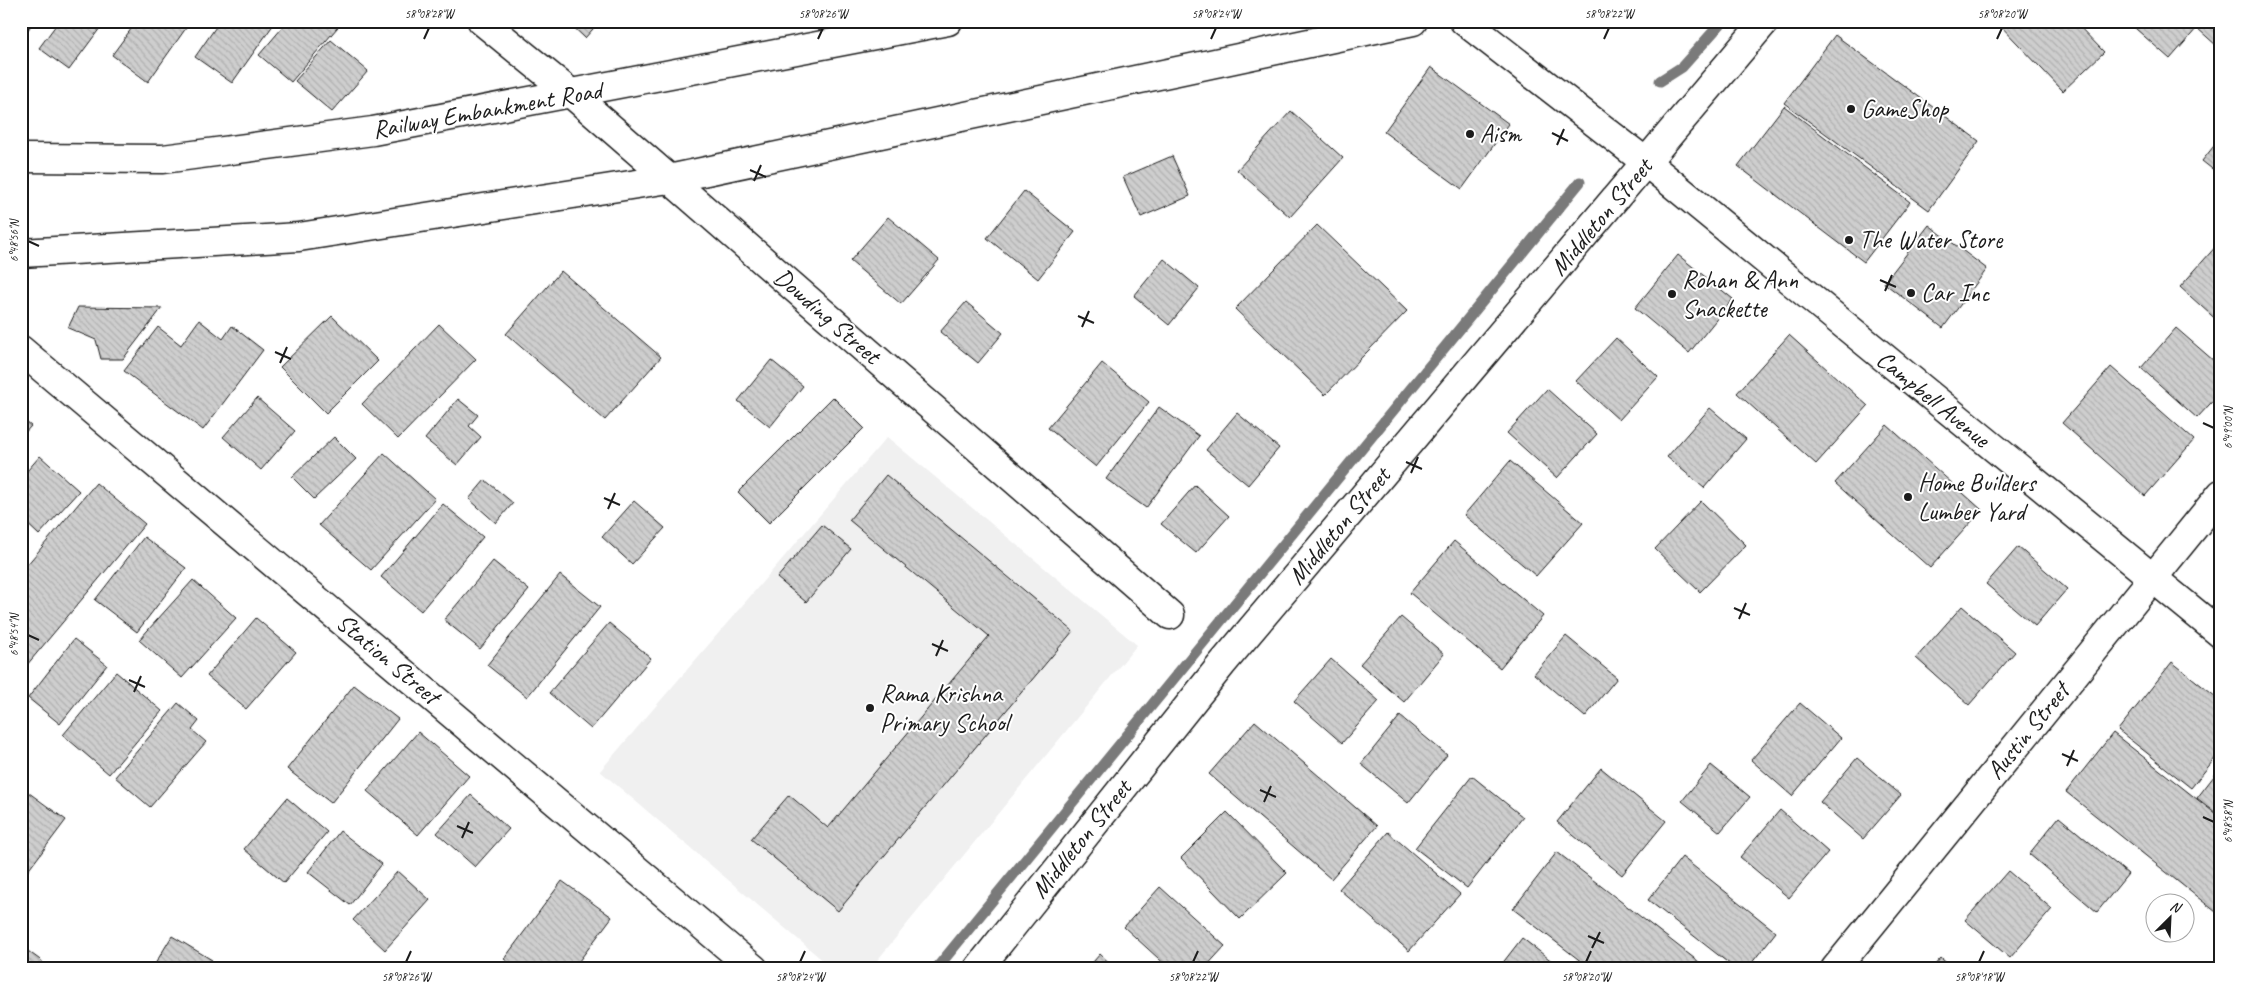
<svg xmlns="http://www.w3.org/2000/svg" width="2242" height="990" font-family="Caveat,sans-serif">
  <style>
    .built { fill: #f0f0f0 }
    .lines { fill: none; stroke-linecap: round; stroke-linejoin: round }
    .stream { stroke: #7a7a7a; stroke-width: 11 }
    .building { fill: url(#building-back-hatch); stroke: #1c1c1c }
    .street-casing { stroke: #1c1c1c; stroke-width: 31 }
    .secondary-casing { stroke: #1c1c1c; stroke-width: 31 }
    .street { stroke: #fff; stroke-width: 28 }
    .secondary { stroke: #fff; stroke-width: 28 }
    .ticks { fill: none; stroke: #1c1c1c; stroke-width: 2 }
    .poi-dot { fill: #1c1c1c; stroke: #fff; stroke-width: 2 }
    .labels { text-anchor: middle; dominant-baseline: central; stroke-width: 4; stroke-linejoin: round; paint-order: stroke }
    .poi-label { font-size: 25px; fill: #1c1c1c; stroke: #fff; text-anchor: start }
    .street-label { font-size: 25px; fill: #1c1c1c; stroke: #fff }
    .neatline { fill: none; stroke: #1c1c1c; stroke-width: 2 }
    .ticks-label { font-size: 12px; text-anchor: middle; fill: #1c1c1c }
  </style>
  <defs>
    <pattern id="building-back-hatch" width="6" height="6" patternUnits="userSpaceOnUse" patternTransform="scale(1.25)"><rect width="6" height="6" fill="#cecece"/><path d="M-1 5l2 2M0 0l6 6M5-1l2 2" fill="none" stroke="#b0b0b0"/></pattern>
  </defs>
  <rect width="100%" height="100%" fill="#fff"/>
  <filter id="ink" filterUnits="userSpaceOnUse"><feTurbulence type="fractalNoise" baseFrequency=".02" numOctaves="2"/><feDisplacementMap in="SourceGraphic" scale="10" xChannelSelector="R" yChannelSelector="G"/><feConvolveMatrix kernelMatrix="1 2 1 2 8 2 1 2 1" color-interpolation-filters="sRGB"/></filter>
  <g filter="url(#ink)">
    <!-- built -->
    <path class="built" d="M 887,437 L 1137,645 L 870,969 L 833,969 L 600,771 Z"/>
    <g class="lines">
      <!-- stream -->
      <g class="stream">
        <path d="M 1660,81 L 1682,67 L 1723,21"/>
        <path d="M 936,969 L 1580,182"/>
      </g>
    </g>
    <!-- building -->
    <g class="building">
      <path d="M 21,21 L 34,21 L 21,40 Z"/>
      <path d="M 59,21 L 99,21 L 103,24 L 69,70 L 39,48 Z"/>
      <path d="M 137,21 L 191,21 L 148,82 L 112,55 Z"/>
      <path d="M 220,21 L 276,21 L 232,83 L 195,57 Z"/>
      <path d="M 288,21 L 343,21 L 291,82 L 259,55 Z"/>
      <path d="M 567,21 L 600,21 L 585,38 Z"/>
      <path d="M 1996,21 L 2074,21 L 2104,52 L 2063,91 Z"/>
      <path d="M 2127,21 L 2221,21 L 2221,42 L 2217,46 L 2197,28 L 2170,59 Z"/>
      <path d="M 1835,35 L 1979,141 L 1929,210 L 1784,103 Z"/>
      <path d="M 331,40 L 368,71 L 332,112 L 295,81 Z"/>
      <path d="M 1431,67 L 1509,124 L 1462,189 L 1384,132 Z"/>
      <path d="M 1784,106 L 1910,202 L 1864,262 L 1738,166 Z"/>
      <path d="M 1291,111 L 1343,158 L 1290,217 L 1237,170 Z"/>
      <path d="M 2221,137 L 2221,176 L 2202,161 Z"/>
      <path d="M 1172,156 L 1190,196 L 1141,217 L 1123,177 Z"/>
      <path d="M 1024,191 L 1075,232 L 1038,279 L 987,238 Z"/>
      <path d="M 888,217 L 939,260 L 901,304 L 850,261 Z"/>
      <path d="M 1317,225 L 1407,311 L 1325,395 L 1235,309 Z"/>
      <path d="M 1929,225 L 1987,269 L 1943,328 L 1884,283 Z"/>
      <path d="M 2218,244 L 2221,247 L 2221,324 L 2180,287 Z"/>
      <path d="M 1678,255 L 1733,299 L 1689,353 L 1635,308 Z"/>
      <path d="M 1164,259 L 1199,288 L 1169,325 L 1134,296 Z"/>
      <path d="M 561,271 L 661,357 L 605,420 L 506,334 Z"/>
      <path d="M 966,302 L 1003,333 L 978,363 L 940,332 Z"/>
      <path d="M 78,307 L 162,308 L 123,359 L 101,359 L 96,340 L 68,328 Z"/>
      <path d="M 332,316 L 378,361 L 326,413 L 280,367 Z"/>
      <path d="M 199,320 L 223,339 L 232,326 L 263,350 L 203,430 L 124,371 L 158,327 L 181,345 Z"/>
      <path d="M 439,324 L 476,359 L 398,439 L 362,404 Z"/>
      <path d="M 2176,328 L 2221,367 L 2221,392 L 2197,418 L 2141,368 Z"/>
      <path d="M 1789,335 L 1868,406 L 1816,464 L 1737,393 Z"/>
      <path d="M 1616,338 L 1658,377 L 1619,420 L 1576,381 Z"/>
      <path d="M 771,360 L 803,386 L 770,427 L 738,401 Z"/>
      <path d="M 1102,363 L 1149,402 L 1096,467 L 1048,428 Z"/>
      <path d="M 2111,367 L 2194,440 L 2145,496 L 2062,423 Z"/>
      <path d="M 1547,389 L 1597,434 L 1557,478 L 1507,433 Z"/>
      <path d="M 833,397 L 864,428 L 769,523 L 738,492 Z"/>
      <path d="M 257,398 L 295,431 L 261,470 L 223,437 Z"/>
      <path d="M 458,399 L 478,415 L 469,426 L 481,437 L 457,465 L 425,439 Z"/>
      <path d="M 1159,407 L 1199,436 L 1146,508 L 1106,479 Z"/>
      <path d="M 1710,408 L 1746,439 L 1704,488 L 1667,457 Z"/>
      <path d="M 1237,413 L 1279,448 L 1248,485 L 1206,450 Z"/>
      <path d="M 21,418 L 31,426 L 21,437 Z"/>
      <path d="M 1887,425 L 1982,510 L 1930,568 L 1835,483 Z"/>
      <path d="M 334,437 L 356,459 L 314,499 L 292,477 Z"/>
      <path d="M 384,453 L 435,499 L 371,570 L 319,525 Z"/>
      <path d="M 40,456 L 79,491 L 39,535 L 21,518 L 21,478 Z"/>
      <path d="M 1510,461 L 1583,523 L 1536,576 L 1464,515 Z"/>
      <path d="M 886,475 L 1073,631 L 838,911 L 751,839 L 789,795 L 828,828 L 989,636 L 849,520 Z"/>
      <path d="M 485,480 L 513,503 L 496,523 L 469,499 Z"/>
      <path d="M 96,483 L 145,524 L 21,672 L 21,572 Z"/>
      <path d="M 1195,485 L 1229,516 L 1196,553 L 1161,524 Z"/>
      <path d="M 634,501 L 665,528 L 632,564 L 602,537 Z"/>
      <path d="M 1701,501 L 1746,545 L 1700,592 L 1655,549 Z"/>
      <path d="M 443,504 L 483,537 L 421,611 L 381,577 Z"/>
      <path d="M 822,525 L 851,549 L 806,602 L 777,578 Z"/>
      <path d="M 144,537 L 186,568 L 137,632 L 95,600 Z"/>
      <path d="M 1454,541 L 1543,616 L 1500,668 L 1410,593 Z"/>
      <path d="M 2018,547 L 2067,589 L 2035,626 L 1986,584 Z"/>
      <path d="M 493,561 L 529,590 L 480,649 L 444,620 Z"/>
      <path d="M 560,575 L 600,607 L 527,697 L 487,665 Z"/>
      <path d="M 193,580 L 236,618 L 182,678 L 139,640 Z"/>
      <path d="M 1962,606 L 2015,652 L 1969,705 L 1916,658 Z"/>
      <path d="M 1401,617 L 1444,654 L 1404,702 L 1360,664 Z"/>
      <path d="M 256,618 L 296,652 L 246,709 L 207,676 Z"/>
      <path d="M 609,623 L 651,658 L 591,729 L 549,693 Z"/>
      <path d="M 1566,636 L 1617,678 L 1585,717 L 1534,674 Z"/>
      <path d="M 74,639 L 107,665 L 60,724 L 28,698 Z"/>
      <path d="M 1331,659 L 1379,701 L 1342,743 L 1294,701 Z"/>
      <path d="M 2172,662 L 2221,701 L 2221,751 L 2191,788 L 2118,730 Z"/>
      <path d="M 116,672 L 162,711 L 109,774 L 63,735 Z"/>
      <path d="M 354,685 L 398,719 L 331,803 L 287,769 Z"/>
      <path d="M 178,703 L 199,721 L 192,730 L 206,742 L 150,807 L 115,777 Z"/>
      <path d="M 1800,703 L 1841,738 L 1792,796 L 1751,760 Z"/>
      <path d="M 1400,716 L 1447,755 L 1408,803 L 1361,764 Z"/>
      <path d="M 1255,721 L 1377,826 L 1331,879 L 1209,774 Z"/>
      <path d="M 418,732 L 469,776 L 418,835 L 367,791 Z"/>
      <path d="M 2113,733 L 2221,818 L 2221,916 L 2066,792 Z"/>
      <path d="M 1857,758 L 1901,795 L 1863,839 L 1820,802 Z"/>
      <path d="M 1711,765 L 1750,797 L 1720,832 L 1682,801 Z"/>
      <path d="M 2221,767 L 2221,817 L 2197,798 Z"/>
      <path d="M 1601,768 L 1666,821 L 1622,875 L 1557,822 Z"/>
      <path d="M 1472,776 L 1523,817 L 1467,888 L 1415,848 Z"/>
      <path d="M 21,787 L 66,820 L 21,880 Z"/>
      <path d="M 471,795 L 509,829 L 475,867 L 437,833 Z"/>
      <path d="M 287,798 L 327,832 L 284,883 L 244,849 Z"/>
      <path d="M 1780,810 L 1828,852 L 1789,898 L 1740,857 Z"/>
      <path d="M 1227,812 L 1287,873 L 1240,919 L 1181,858 Z"/>
      <path d="M 2059,817 L 2128,874 L 2097,912 L 2029,854 Z"/>
      <path d="M 340,831 L 382,864 L 350,905 L 308,872 Z"/>
      <path d="M 1388,832 L 1460,894 L 1409,951 L 1339,889 Z"/>
      <path d="M 1557,852 L 1708,969 L 1591,969 L 1513,909 Z"/>
      <path d="M 1682,857 L 1776,932 L 1747,969 L 1736,969 L 1648,900 Z"/>
      <path d="M 398,871 L 430,900 L 385,950 L 353,920 Z"/>
      <path d="M 2008,871 L 2052,909 L 2010,958 L 1965,920 Z"/>
      <path d="M 562,881 L 612,917 L 573,969 L 518,969 L 504,959 Z"/>
      <path d="M 1160,887 L 1225,946 L 1204,969 L 1170,969 L 1124,927 Z"/>
      <path d="M 172,936 L 212,960 L 206,969 L 152,969 Z"/>
      <path d="M 1522,938 L 1562,969 L 1498,969 Z"/>
      <path d="M 21,946 L 43,962 L 38,969 L 21,969 Z"/>
      <path d="M 1100,954 L 1116,969 L 1087,969 Z"/>
      <path d="M 1941,958 L 1953,969 L 1931,969 Z"/>
      <path d="M 2118,962 L 2125,969 L 2112,969 Z"/>
      <path d="M 74,964 L 80,969 L 70,969 Z"/>
    </g>
    <g class="lines">
      <!-- street casing -->
      <g class="street-casing">
        <g id="street">
          <path d="M 482,21 L 573,95 L 1170,615"/>
          <path d="M 21,158 L 163,159 L 373,131 L 948,21"/>
          <path d="M 21,253 L 299,237 L 669,179 L 1413,21"/>
          <path d="M 21,350 L 754,969"/>
          <path d="M 1835,969 L 2221,494"/>
        </g>
      </g>
      <!-- secondary casing -->
      <g class="secondary-casing">
        <g id="secondary">
          <path d="M 1464,21 L 1647,163 L 2221,634"/>
          <path d="M 978,969 L 1222,664 L 1765,21"/>
        </g>
      </g>
      <!-- street -->
      <use href="#street" class="street"/>
      <!-- secondary -->
      <use href="#secondary" class="secondary"/>
    </g>
  </g>
  <!-- ticks -->
  <path class="ticks" d="M 424,39 L 429,28M 818,39 L 823,28M 1211,39 L 1216,28M 1604,39 L 1609,28M 1997,39 L 2002,28M 1552,133 L 1568,141M 1557,145 L 1564,129M 750,170 L 766,177M 754,181 L 761,165M 28,241 L 39,246M 1880,280 L 1896,287M 1885,291 L 1892,275M 1078,316 L 1094,323M 1082,327 L 1089,311M 275,352 L 291,359M 280,363 L 287,347M 2203,423 L 2214,428M 1406,462 L 1422,469M 1411,473 L 1418,457M 604,498 L 620,505M 608,509 L 615,493M 1734,608 L 1750,615M 1739,619 L 1746,603M 28,635 L 39,640M 932,644 L 948,651M 936,656 L 943,640M 129,680 L 145,687M 134,692 L 141,676M 2062,754 L 2078,761M 2067,766 L 2074,750M 1260,790 L 1276,797M 1264,802 L 1271,786M 2203,817 L 2214,822M 457,826 L 473,833M 462,838 L 469,822M 1588,936 L 1604,943M 1592,948 L 1600,932M 406,962 L 411,951M 800,962 L 805,951M 1193,962 L 1198,951M 1586,962 L 1591,951M 1979,962 L 1984,951"/>
  <!-- markers -->
  <g class="poi-dot">
    <circle cx="1851" cy="109" r="5"/>
    <circle cx="1470" cy="134" r="5"/>
    <circle cx="1849" cy="240" r="5"/>
    <circle cx="1911" cy="293" r="5"/>
    <circle cx="1672" cy="294" r="5"/>
    <circle cx="1908" cy="497" r="5"/>
    <circle cx="870" cy="708" r="5"/>
  </g>
  <g class="labels">
    <!-- poi labels -->
    <g class="poi-label">
      <text x="1861" y="109">GameShop</text>
      <text x="1480" y="134">Aism</text>
      <text x="1859" y="240">The Water Store</text>
      <text x="1682" y="280">Rohan &amp; Ann<tspan x="1682" dy="29">Snackette</tspan></text>
      <text x="1921" y="293">Car Inc</text>
      <text x="1918" y="483">Home Builders<tspan x="1918" dy="29">Lumber Yard</tspan></text>
      <text x="880" y="694">Rama Krishna<tspan x="880" dy="29">Primary School</tspan></text>
    </g>
    <!-- street labels -->
    <g class="street-label">
      <text transform="translate(487 110) rotate(-10)">Railway Embankment Road</text>
      <text transform="translate(1601 217) rotate(-50)">Middleton Street</text>
      <text transform="translate(827 316) rotate(41)">Dowding Street</text>
      <text transform="translate(1933 399) rotate(39)">Campbell Avenue</text>
      <text transform="translate(1339 526) rotate(-50)">Middleton Street</text>
      <text transform="translate(388 659) rotate(40)">Station Street</text>
      <text transform="translate(2028 731) rotate(-51)">Austin Street</text>
      <text transform="translate(1081 839) rotate(-51)">Middleton Street</text>
    </g>
  </g>
  <!-- margin -->
  <rect width="2242" height="990" fill="none" stroke="#fff" stroke-width="55"/>
  <!-- north arrow -->
  <g transform="translate(2170 918) rotate(24)"><circle r="24" fill="#ffffff" stroke="#a4a4a4"/>
  <path d="M0-4L9 19L0 12L-9 19Z" fill="#1c1c1c"/>
  <text y="-8" font-size="14" font-weight="bold" text-anchor="middle" fill="#1c1c1c">N</text>
  </g>
  <rect x="28" y="28" width="2186" height="934" class="neatline"/>
  <g class="ticks-label">
    <text x="429" y="18">58°08'28"W</text>
    <text x="823" y="18">58°08'26"W</text>
    <text x="1216" y="18">58°08'24"W</text>
    <text x="1609" y="18">58°08'22"W</text>
    <text x="2002" y="18">58°08'20"W</text>
    <text transform="translate(14 241) rotate(-90)" y="4">6°48'56"N</text>
    <text transform="translate(2228 428) rotate(-90)" y="4">6°49'00"N</text>
    <text transform="translate(14 635) rotate(-90)" y="4">6°48'54"N</text>
    <text transform="translate(2228 822) rotate(-90)" y="4">6°48'58"N</text>
    <text x="406" y="981">58°08'26"W</text>
    <text x="800" y="981">58°08'24"W</text>
    <text x="1193" y="981">58°08'22"W</text>
    <text x="1586" y="981">58°08'20"W</text>
    <text x="1979" y="981">58°08'18"W</text>
  </g>
</svg>
